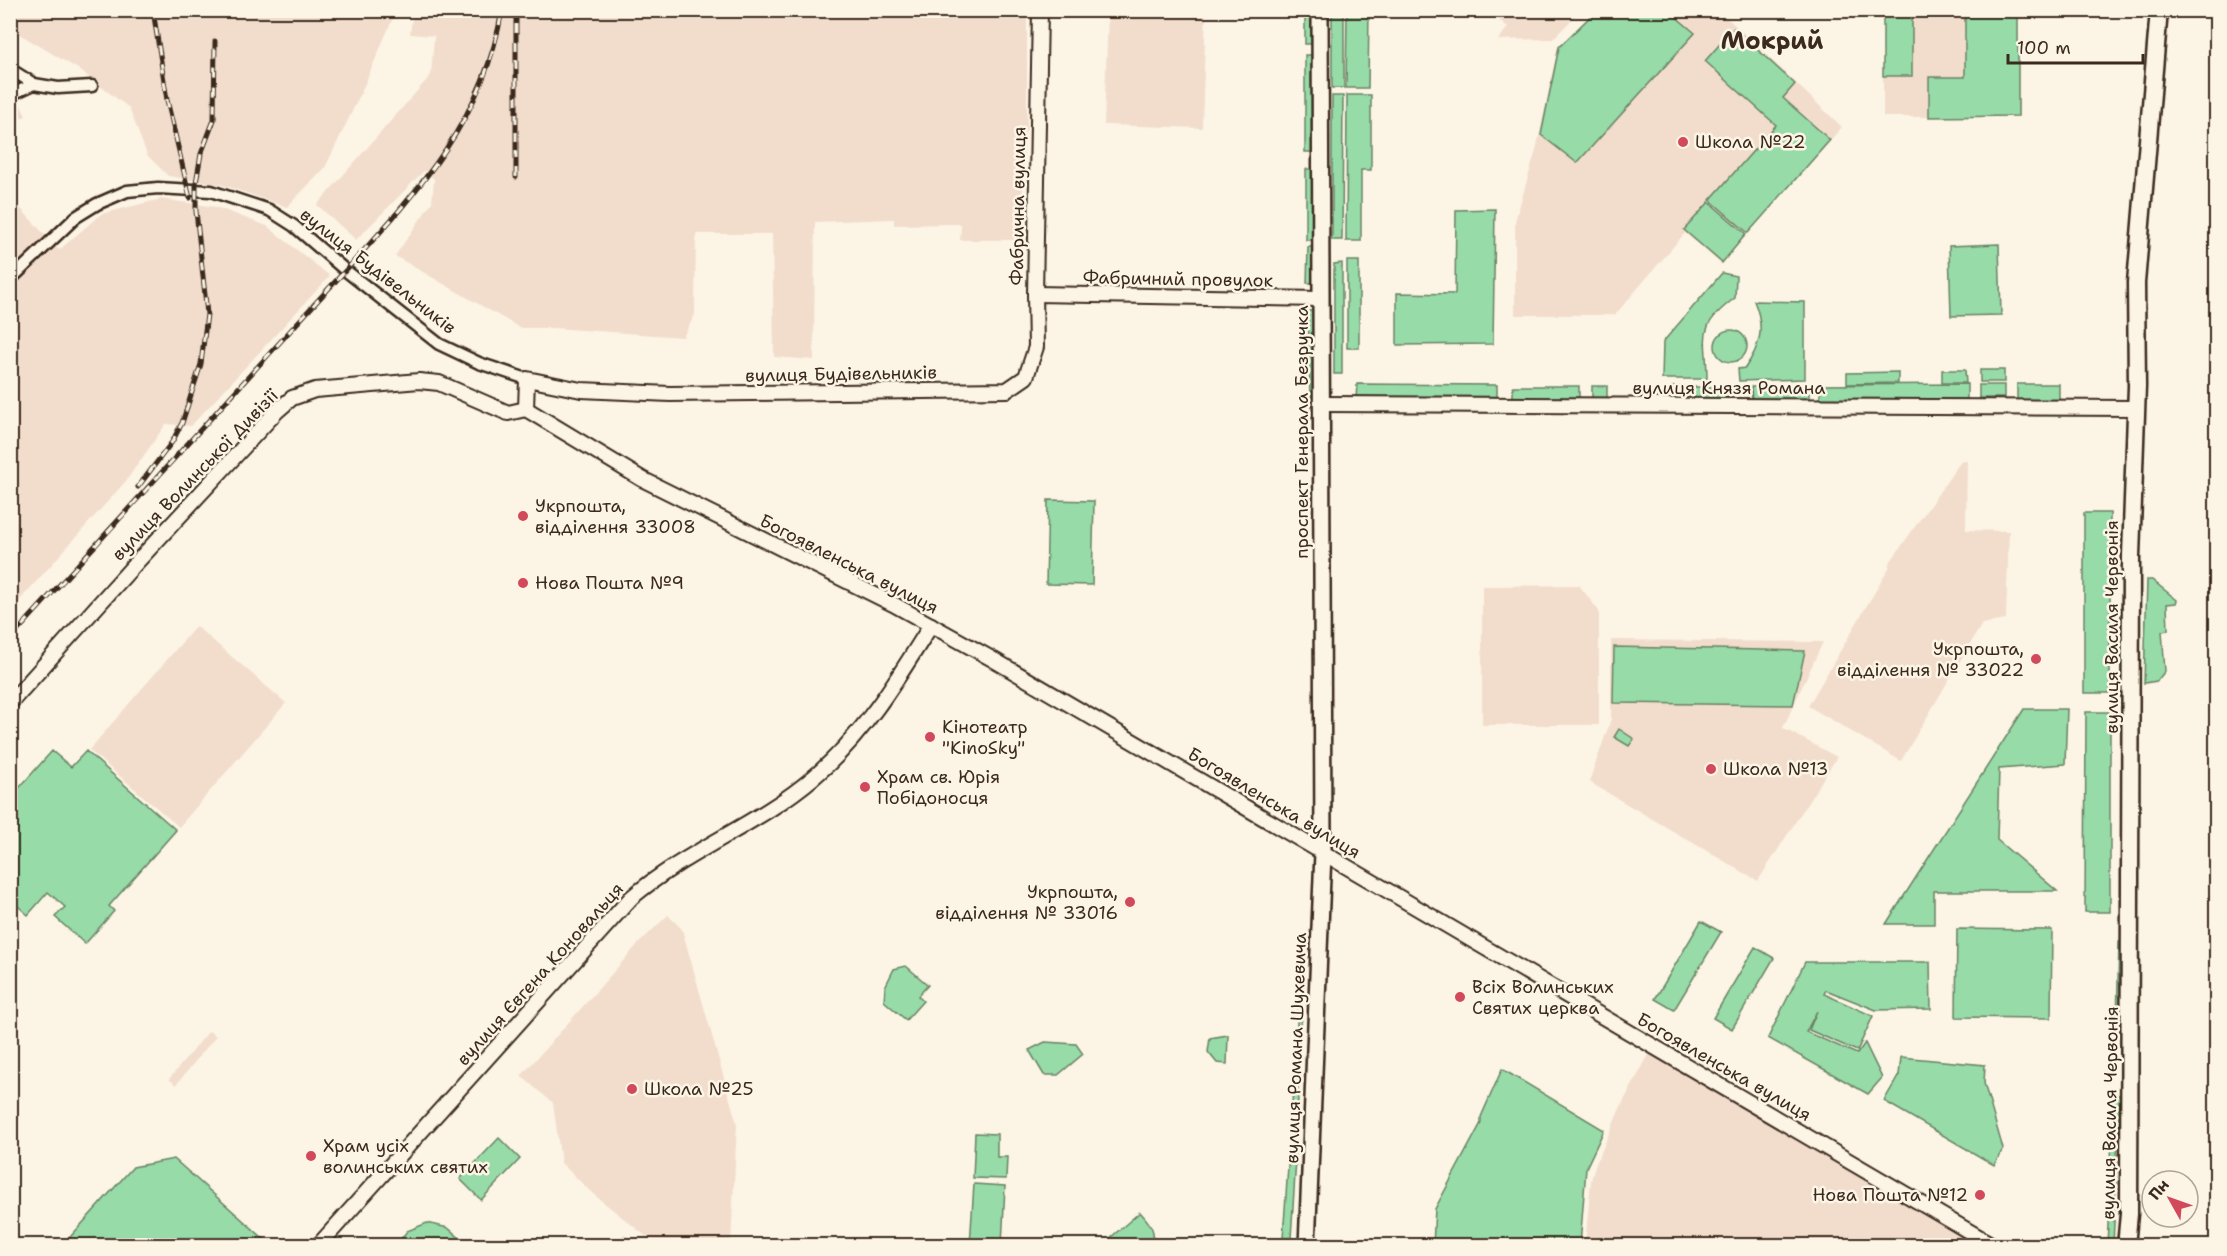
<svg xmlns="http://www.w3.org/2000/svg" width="2227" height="1256" font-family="'Shantell Sans',sans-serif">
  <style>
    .built { fill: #f2ddcd }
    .green { fill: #97dba8; stroke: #698263; stroke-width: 1.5 }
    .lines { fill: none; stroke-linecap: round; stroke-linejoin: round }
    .minor-casing { stroke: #3b2a1e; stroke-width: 15 }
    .tertiary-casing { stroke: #3b2a1e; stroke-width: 18 }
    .secondary-casing { stroke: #3b2a1e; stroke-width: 20 }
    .primary-casing { stroke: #3b2a1e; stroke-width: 21 }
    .minor { stroke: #fcf5e5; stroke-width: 10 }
    .tertiary { stroke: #fcf5e5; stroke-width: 14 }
    .secondary { stroke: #fcf5e5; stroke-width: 15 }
    .primary { stroke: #fcf5e5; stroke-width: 16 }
    .rail-casing { stroke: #3b2a1e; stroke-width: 5 }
    .rail { stroke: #fcf5e5; stroke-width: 3; stroke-dasharray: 9; stroke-linecap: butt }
    .poi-dot { fill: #d1495b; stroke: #fcf5e5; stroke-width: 2 }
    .labels { text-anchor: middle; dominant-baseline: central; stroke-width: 5; stroke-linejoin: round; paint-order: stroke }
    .poi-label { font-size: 18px; fill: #3b2a1e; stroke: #fcf5e5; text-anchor: start }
    .street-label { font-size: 18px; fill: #3b2a1e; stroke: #fcf5e5 }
    .district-label { font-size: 24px; font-weight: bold; fill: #3b2a1e; stroke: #fcf5e5 }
  </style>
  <rect width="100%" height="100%" fill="#fcf5e5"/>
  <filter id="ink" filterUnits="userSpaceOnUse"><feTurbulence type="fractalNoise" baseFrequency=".0167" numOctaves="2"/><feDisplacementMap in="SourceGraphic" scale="12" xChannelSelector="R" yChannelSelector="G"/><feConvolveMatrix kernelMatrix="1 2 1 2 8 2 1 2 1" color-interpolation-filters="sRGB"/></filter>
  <g filter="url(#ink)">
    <!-- built -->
    <g class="built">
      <path d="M 11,10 L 396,10 L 396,11 L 361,93 L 325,168 L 287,207 L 223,185 L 168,176 L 147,155 L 129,108 L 78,69 L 11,29 Z"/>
      <path d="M 1469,10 L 1580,10 L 1580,11 L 1553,39 L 1498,40 L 1508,27 L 1494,16 L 1469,13 Z"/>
      <path d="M 413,11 L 1027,11 L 1027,128 L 1024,135 L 1022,240 L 960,240 L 961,224 L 894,225 L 894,219 L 815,222 L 814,360 L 774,357 L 772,234 L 696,234 L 695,315 L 683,337 L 552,328 L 520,328 L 395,256 L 432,202 L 434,179 L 424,171 L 356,240 L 317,205 L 431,75 L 434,36 L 410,34 Z"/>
      <path d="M 1108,11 L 1206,11 L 1202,128 L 1104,125 Z"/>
      <path d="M 1595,11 L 1720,11 L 1842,127 L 1721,264 L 1685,233 L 1615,315 L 1515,315 L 1515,221 L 1536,150 L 1558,47 Z"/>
      <path d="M 1883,11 L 2018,11 L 2019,117 L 1883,117 Z"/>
      <path d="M 10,84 L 26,116 L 11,122 L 10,122 Z"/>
      <path d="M 11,198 L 59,250 L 101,214 L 161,199 L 216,207 L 267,226 L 330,276 L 191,426 L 166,424 L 126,481 L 11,610 Z"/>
      <path d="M 1961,461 L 1967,461 L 1966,530 L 2009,531 L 2006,620 L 1982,624 L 1955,607 L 1982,624 L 1901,761 L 1808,706 L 1890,566 L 1888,565 Z"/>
      <path d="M 1579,585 L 1599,611 L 1599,725 L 1482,725 L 1482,586 Z"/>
      <path d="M 196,626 L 286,703 L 179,827 L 89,750 Z"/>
      <path d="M 1611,640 L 1823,642 L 1783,728 L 1837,757 L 1758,881 L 1589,782 L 1611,719 Z"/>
      <path d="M 668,915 L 682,929 L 737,1124 L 731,1245 L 657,1245 L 593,1194 L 561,1163 L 553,1103 L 521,1076 L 639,943 Z"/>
      <path d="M 209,1031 L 216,1036 L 176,1085 L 169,1079 Z"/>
      <path d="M 1653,1047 L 1994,1246 L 1585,1246 L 1591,1180 L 1595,1166 L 1621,1106 Z"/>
      <path d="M 624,1234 L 629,1238 L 638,1245 L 614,1245 Z"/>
    </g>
    <!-- green -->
    <g class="green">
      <path d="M 1597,10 L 1669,11 L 1695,33 L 1577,163 L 1541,135 L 1559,47 Z"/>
      <rect x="1305" y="11" width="10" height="33"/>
      <rect x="1332" y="11" width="12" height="77"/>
      <path d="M 1347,11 L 1369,11 L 1368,88 L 1346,88 Z"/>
      <rect x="1883" y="11" width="29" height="65"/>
      <path d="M 1965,11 L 2018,11 L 2018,116 L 1929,117 L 1929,77 L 1965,77 Z"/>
      <path d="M 1734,28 L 1795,84 L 1783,98 L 1830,140 L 1748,233 L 1710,200 L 1776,125 L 1705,61 Z"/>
      <rect x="1305" y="55" width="9" height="97"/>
      <path d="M 1347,95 L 1371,95 L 1371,170 L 1361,170 L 1361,241 L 1346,241 Z"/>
      <path d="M 1332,96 L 1343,96 L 1342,240 L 1332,240 Z"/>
      <rect x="1306" y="169" width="8" height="71"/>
      <path d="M 1709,202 L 1746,234 L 1722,263 L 1684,230 Z"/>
      <path d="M 1495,209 L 1493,344 L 1397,345 L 1397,293 L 1455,294 L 1456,210 Z"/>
      <path d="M 1999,244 L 2001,315 L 1951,316 L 1949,246 Z"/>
      <path d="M 1308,247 L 1314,247 L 1314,283 L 1307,283 Z"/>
      <rect x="1347" y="261" width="12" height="87"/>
      <path d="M 1342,263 L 1342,374 L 1334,374 L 1334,264 Z"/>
      <path d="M 1722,273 L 1736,276 L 1735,298 C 1695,328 1707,335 1707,379 L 1662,379 L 1663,342 Z"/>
      <path d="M 1754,301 L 1805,302 L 1805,379 L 1739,381 L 1738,369 L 1745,368 C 1761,345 1765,327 1754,301 Z"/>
      <path d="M 1308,311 L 1316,311 L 1317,402 L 1310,402 Z"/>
      <circle cx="1731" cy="346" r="16"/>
      <path d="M 1942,370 L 1965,370 L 1966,383 L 1942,383 Z"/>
      <rect x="1980" y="370" width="24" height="12"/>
      <path d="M 1898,372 L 1898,383 L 1847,384 L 1847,373 Z"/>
      <path d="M 1357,384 L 1497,385 L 1497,400 L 1356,399 Z"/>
      <path d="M 1967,384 L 1967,399 L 1820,400 L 1820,385 Z"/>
      <path d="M 2059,384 L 2059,400 L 2017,400 L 2017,384 Z"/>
      <rect x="1979" y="385" width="25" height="13"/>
      <path d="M 1513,386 L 1579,386 L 1579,400 L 1513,399 Z"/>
      <rect x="1592" y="386" width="15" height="12"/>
      <path d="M 1809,386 L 1809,400 L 1752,401 L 1751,387 Z"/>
      <path d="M 1672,387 L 1728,387 L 1728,399 L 1672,400 Z"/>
      <path d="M 1048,500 L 1094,501 L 1092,585 L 1046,584 Z"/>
      <rect x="2084" y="513" width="26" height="180"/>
      <path d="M 2147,580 L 2152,580 L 2177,600 L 2176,603 L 2167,604 L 2168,630 L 2162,631 L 2165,671 L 2157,681 L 2144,683 Z"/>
      <path d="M 1614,647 L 1805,651 L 1793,705 L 1613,703 Z"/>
      <path d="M 2024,709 L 2067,709 L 2065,764 L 1999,769 L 1997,840 L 2057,891 L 1934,891 L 1934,924 L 1886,924 Z"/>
      <path d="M 2086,712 L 2110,712 L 2110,912 L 2085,912 Z"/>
      <path d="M 1619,729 L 1634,739 L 1629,746 L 1614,737 Z"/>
      <path d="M 52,751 L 71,767 L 86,751 L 176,830 L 109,906 L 114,911 L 85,944 L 55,917 L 65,907 L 48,892 L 28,915 L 11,900 L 11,797 Z"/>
      <path d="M 1701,921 L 1721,932 L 1674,1010 L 1655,999 Z"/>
      <path d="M 1957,929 L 2052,930 L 2051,1018 L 1956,1017 Z"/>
      <path d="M 2119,942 L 2124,942 L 2122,1022 L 2117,1022 Z"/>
      <path d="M 1755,947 L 1774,958 L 1732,1029 L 1713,1018 Z"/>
      <path d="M 1805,962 L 1930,962 L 1931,1009 L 1876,1010 L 1826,990 L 1824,994 L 1873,1016 L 1857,1051 L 1809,1030 L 1817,1011 L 1806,1032 L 1857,1054 L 1865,1043 L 1882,1078 L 1868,1094 L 1768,1038 Z"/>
      <path d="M 906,966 L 928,985 L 918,996 L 923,1001 L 906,1020 L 884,1001 L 885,987 L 894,969 Z"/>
      <path d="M 1298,999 L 1300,999 C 1305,1015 1299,1029 1299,1046 L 1296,1047 Z"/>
      <path d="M 1228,1035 L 1227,1064 L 1217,1063 L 1208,1052 L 1210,1038 Z"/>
      <path d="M 1045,1042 L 1076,1044 L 1083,1054 L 1058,1075 L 1044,1075 L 1029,1050 Z"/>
      <path d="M 1295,1050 L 1299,1050 L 1297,1135 L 1291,1123 Z"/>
      <path d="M 1901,1057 L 1985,1065 L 1984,1083 L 2003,1149 L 1994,1165 L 1884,1101 L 1899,1075 Z"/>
      <path d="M 1502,1069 L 1604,1130 L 1586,1168 L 1580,1245 L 1433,1245 L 1435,1209 L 1481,1123 L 1481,1117 Z"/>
      <path d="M 2114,1095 L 2120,1095 L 2113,1245 L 2107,1246 Z"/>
      <path d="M 975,1133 L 997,1134 L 997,1157 L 1007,1157 L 1006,1179 L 973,1178 Z"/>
      <path d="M 499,1138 L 520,1159 L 481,1200 L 460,1179 Z"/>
      <path d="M 1297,1143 L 1291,1238 L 1283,1238 L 1289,1152 Z"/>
      <path d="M 174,1159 L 271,1245 L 63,1245 L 133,1167 Z"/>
      <path d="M 974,1184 L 1005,1186 L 1002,1245 L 970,1245 Z"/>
      <path d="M 1140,1212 C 1149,1222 1157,1231 1152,1245 L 1111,1245 L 1114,1243 L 1110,1238 Z"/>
      <path d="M 427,1223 L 448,1228 L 468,1245 L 396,1245 L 407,1231 Z"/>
    </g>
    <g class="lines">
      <!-- minor casing -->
      <g class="minor-casing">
        <g id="minor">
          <path d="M 10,69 L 34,84 L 58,88 L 92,86"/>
          <path d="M 10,95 L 34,84"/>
          <path d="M 10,280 L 76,217 L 97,204 L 127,191 L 158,188 L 211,191 L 269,210 L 294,226 L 345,270 L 439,344 L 479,363 L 527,379"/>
        </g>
      </g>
      <!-- tertiary casing -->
      <g class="tertiary-casing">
        <g id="tertiary">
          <path d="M 1035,294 L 1321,299"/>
          <path d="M 1322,404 L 2136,408"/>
          <path d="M 526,409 L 642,479 L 893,604 L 994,660 L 1994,1246"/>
          <path d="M 526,409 L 527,379 L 581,390 L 670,394 L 1007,390 L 1026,377 L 1036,347 L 1035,294 L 1040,10"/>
          <path d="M 10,703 L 136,563 L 277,411 L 292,398 L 315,390 L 419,381 L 439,383 L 508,413 L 526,409"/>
          <path d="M 318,1246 L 631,898 C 687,850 758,825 814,777 C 863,736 898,678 931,625"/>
        </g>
      </g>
      <!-- secondary casing -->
      <g class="secondary-casing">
        <path id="secondary" d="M 1307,1246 L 1323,853 L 1320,10"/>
      </g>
      <!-- primary casing -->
      <g class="primary-casing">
        <path id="primary" d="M 2126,1246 L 2129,1214 L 2131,556 L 2137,386 L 2136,283 L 2159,10"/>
      </g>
      <!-- minor -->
      <use href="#minor" class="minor"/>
      <!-- tertiary -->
      <use href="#tertiary" class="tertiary"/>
      <!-- secondary -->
      <use href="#secondary" class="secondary"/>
      <!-- primary -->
      <use href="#primary" class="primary"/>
      <!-- rail casing -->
      <g class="rail-casing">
        <g id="rail">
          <path d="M 153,10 L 167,100 L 190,198"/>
          <path d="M 516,177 L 516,10"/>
          <path d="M 138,487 L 172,442 L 182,423 L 201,364 L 207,314 L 196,211 L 196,183 L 201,154 L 214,120 L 215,41"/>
          <path d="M 10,639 C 91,551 171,462 251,374 C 283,339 314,304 346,270 C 418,191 484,120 502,10"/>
        </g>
      </g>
      <!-- rail -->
      <use href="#rail" class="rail"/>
    </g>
  </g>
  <!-- markers -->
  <g class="poi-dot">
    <circle cx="1683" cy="142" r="6"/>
    <circle cx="523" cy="516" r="6"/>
    <circle cx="523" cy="583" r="6"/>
    <circle cx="2036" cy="659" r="6"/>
    <circle cx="930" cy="737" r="6"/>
    <circle cx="1711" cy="769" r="6"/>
    <circle cx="865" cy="787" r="6"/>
    <circle cx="1130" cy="902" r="6"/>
    <circle cx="1460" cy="997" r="6"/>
    <circle cx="632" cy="1089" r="6"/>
    <circle cx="311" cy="1156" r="6"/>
    <circle cx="1980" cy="1195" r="6"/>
  </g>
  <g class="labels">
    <!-- poi labels -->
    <g class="poi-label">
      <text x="1695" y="142">Школа №22</text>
      <text x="535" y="506">Укрпошта,<tspan x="535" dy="21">відділення 33008</tspan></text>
      <text x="535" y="583">Нова Пошта №9</text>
      <text x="2024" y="649" text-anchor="end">Укрпошта,<tspan x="2024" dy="21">відділення № 33022</tspan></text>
      <text x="942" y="727">Кінотеатр<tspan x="942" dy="21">"KinoSky"</tspan></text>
      <text x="1723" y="769">Школа №13</text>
      <text x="877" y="777">Храм св. Юрія<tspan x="877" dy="21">Побідоносця</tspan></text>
      <text x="1118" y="892" text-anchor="end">Укрпошта,<tspan x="1118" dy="21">відділення № 33016</tspan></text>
      <text x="1472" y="987">Всіх Волинських<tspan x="1472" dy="21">Святих церква</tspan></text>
      <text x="644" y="1089">Школа №25</text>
      <text x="323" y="1146">Храм усіх<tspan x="323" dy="21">волинських святих</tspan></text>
      <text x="1968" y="1195" text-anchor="end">Нова Пошта №12</text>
    </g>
    <!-- street labels -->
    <g class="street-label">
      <text transform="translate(1018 206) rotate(-89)">Фабрична вулиця</text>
      <text transform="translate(378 271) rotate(38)">вулиця Будівельників</text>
      <text transform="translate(1178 279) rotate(1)">Фабричний провулок</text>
      <text transform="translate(841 374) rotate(-1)">вулиця Будівельників</text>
      <text x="1729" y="388">вулиця Князя Романа</text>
      <text transform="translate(1302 432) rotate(-90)">проспект Генерала Безручка</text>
      <text transform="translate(195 475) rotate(-46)">вулиця Волинської Дивізії</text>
      <text transform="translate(849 564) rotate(27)">Богоявленська вулиця</text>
      <text transform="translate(2112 627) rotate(-90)">вулиця Василя Червонія</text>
      <text transform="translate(1274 803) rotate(31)">Богоявленська вулиця</text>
      <text transform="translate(540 974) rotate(-48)">вулиця Євгена Коновальця</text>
      <text transform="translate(1296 1048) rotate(-88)">вулиця Романа Шухевича</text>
      <text transform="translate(1724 1067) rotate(30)">Богоявленська вулиця</text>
      <text transform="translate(2110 1113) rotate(-89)">вулиця Василя Червонія</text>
    </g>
    <!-- district labels -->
    <g class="district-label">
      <text x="1772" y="41">Мокрий</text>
    </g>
  </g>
  <!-- margin -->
  <rect width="2227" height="1256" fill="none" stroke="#fcf5e5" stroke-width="36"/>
  <rect x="18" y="18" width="2191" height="1220" fill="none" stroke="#3b2a1e" stroke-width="2" filter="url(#ink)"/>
  <!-- north arrow -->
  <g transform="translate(2170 1199) rotate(310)"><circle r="28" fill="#fcf5e5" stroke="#afa495" stroke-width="1.5"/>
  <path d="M0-4.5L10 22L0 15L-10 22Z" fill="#d1495b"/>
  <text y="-9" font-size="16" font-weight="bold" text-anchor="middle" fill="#3b2a1e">Пн</text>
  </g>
  <!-- scale -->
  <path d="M2008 54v9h135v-9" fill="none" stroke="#3b2a1e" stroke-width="3"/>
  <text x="2017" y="54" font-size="18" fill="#3b2a1e" stroke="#fcf5e5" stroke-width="4.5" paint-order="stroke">100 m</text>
</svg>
